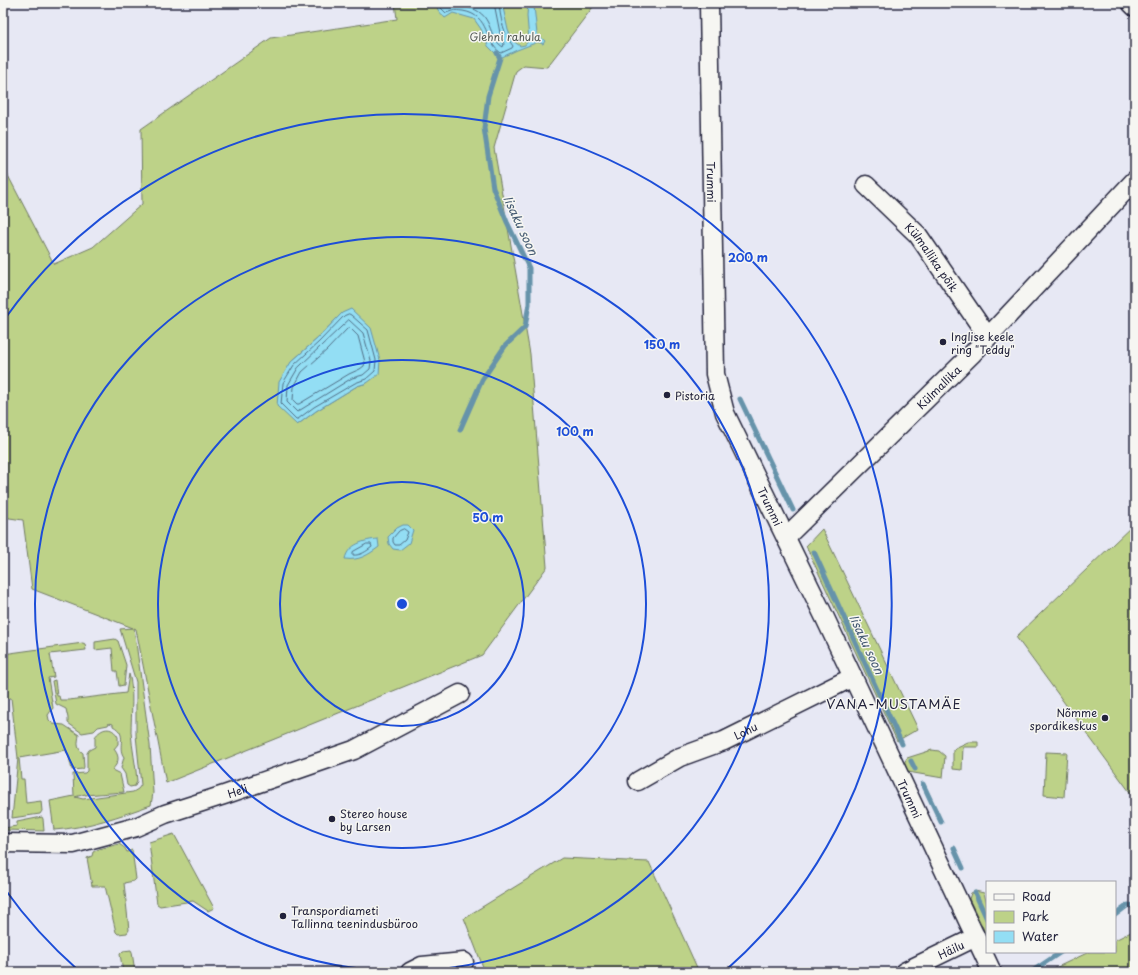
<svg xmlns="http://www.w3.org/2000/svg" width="1138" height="975" font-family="'Playpen Sans',sans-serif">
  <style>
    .green { fill: #bdd288; stroke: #707a62; fill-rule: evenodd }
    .water { fill: #93def4; stroke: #6693aa }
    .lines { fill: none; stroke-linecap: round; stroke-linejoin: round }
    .shore { stroke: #4f6d85; stroke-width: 1 }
    .stream { stroke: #6693aa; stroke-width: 5 }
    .minor-casing { stroke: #22223b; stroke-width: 21 }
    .minor { stroke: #f6f6f2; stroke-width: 18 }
    .ring { fill: none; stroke: #1d4ed8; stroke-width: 2 }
    .poi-dot { fill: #22223b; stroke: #f6f6f2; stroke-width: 1.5 }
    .labels { text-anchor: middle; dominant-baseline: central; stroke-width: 3; stroke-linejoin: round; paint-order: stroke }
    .park-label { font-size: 11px; fill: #505752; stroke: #f6f6f2 }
    .street-label { font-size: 11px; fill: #22223b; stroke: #f6f6f2 }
    .poi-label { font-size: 11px; fill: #22223b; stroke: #f6f6f2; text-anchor: start }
    .water-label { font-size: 12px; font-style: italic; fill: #445a72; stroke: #f6f6f2 }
    .quarter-label { font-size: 13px; letter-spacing: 1px; fill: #22223b; stroke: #f6f6f2 }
    .centre { fill: #1d4ed8; stroke: #f6f6f2; stroke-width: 2 }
    .ring-label { font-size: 12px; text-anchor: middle; font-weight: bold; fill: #1d4ed8; stroke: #f6f6f2; stroke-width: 3; stroke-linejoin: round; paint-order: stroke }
  </style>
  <rect width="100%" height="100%" fill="#e7e8f4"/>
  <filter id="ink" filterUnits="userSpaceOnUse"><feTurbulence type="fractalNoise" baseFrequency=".025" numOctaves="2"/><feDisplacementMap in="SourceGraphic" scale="8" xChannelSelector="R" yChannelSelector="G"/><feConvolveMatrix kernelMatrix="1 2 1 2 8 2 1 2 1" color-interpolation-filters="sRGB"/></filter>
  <g filter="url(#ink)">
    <!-- green -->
    <g class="green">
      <path d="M 395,3 L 596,3 L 547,67 L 524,65 L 516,71 L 494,148 L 530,354 L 547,567 L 482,655 L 166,783 L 136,629 L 134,628 L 150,745 L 153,793 L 151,805 C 120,816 87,828 54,830 L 50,801 L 74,796 L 73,774 L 85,773 L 87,771 L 87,753 L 89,750 L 95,747 L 95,737 C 101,728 112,725 118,737 L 118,744 L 114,749 C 121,758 118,763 112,770 L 120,774 L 124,792 L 85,795 L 85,794 L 75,797 L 83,799 L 133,792 L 138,789 L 141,785 L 136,735 L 136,682 L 120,629 L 133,628 L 32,589 L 23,520 L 3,517 L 3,166 L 54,264 L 93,247 L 142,204 L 141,129 L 271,38 L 397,19 ZM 342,313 L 367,383 L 357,386 L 316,411 L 297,425 L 291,362 L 317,339 Z"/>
      <path d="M 1135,523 L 1135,799 L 1016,637 Z"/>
      <path d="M 822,529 L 918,729 L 897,741 L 806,546 Z"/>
      <path d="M 115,639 L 118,641 L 126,665 L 124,685 L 119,686 L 117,671 L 114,671 L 112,648 L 95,650 L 95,642 Z"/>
      <path d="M 83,643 L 85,644 L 86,650 L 50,654 L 54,677 L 48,678 L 53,708 L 48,715 L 49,720 L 53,724 L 64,725 L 79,735 C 78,742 76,748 83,753 L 84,767 L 83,769 L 72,770 L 68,753 L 67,753 L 66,750 L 19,758 L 21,779 L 24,779 L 26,803 L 41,801 L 42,811 L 40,814 L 12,818 L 18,758 L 11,698 L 3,699 L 3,654 Z"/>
      <path d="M 129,674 C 134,689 131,715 131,732 C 132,749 136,765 137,781 L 135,786 L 130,787 L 127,785 L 125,774 L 121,768 L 124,757 C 116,746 129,735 113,726 L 113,724 L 109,723 L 108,725 L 98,727 L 94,731 L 82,733 L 68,723 L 68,718 L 66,709 L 56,704 L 52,681 L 55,680 L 57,696 L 59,696 L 60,700 L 69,700 L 126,693 Z"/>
      <path d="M 968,742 L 978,742 L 978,747 L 963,747 L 962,770 L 953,769 L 953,750 L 955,748 Z"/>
      <path d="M 932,750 L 939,751 L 945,756 L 943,778 L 908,772 L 904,763 L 907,758 Z"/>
      <path d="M 1046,752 L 1067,753 L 1064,797 L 1044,795 Z"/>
      <path d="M 42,817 L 43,819 L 44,831 L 3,830 L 3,824 L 4,828 L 17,826 L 17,822 Z"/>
      <path d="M 174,834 L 214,908 L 208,911 L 193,901 L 160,906 L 157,904 L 149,842 Z"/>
      <path d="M 119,844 L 125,848 L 127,852 L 132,850 L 136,879 L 134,881 L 124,883 L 129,930 L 127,933 L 118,934 L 116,932 L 105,886 L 92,886 L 87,858 L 92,856 L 93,852 L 99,849 Z"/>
      <path d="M 562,858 L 649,862 L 699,972 L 485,972 L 464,918 Z"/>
      <path d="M 975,891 L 984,893 L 987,904 L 987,936 L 969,899 L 971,893 Z"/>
      <path d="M 1135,930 L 1135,972 L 1047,972 L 1089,952 L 1115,952 L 1115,940 Z"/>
      <path d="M 131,950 L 132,952 L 135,972 L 123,972 L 120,954 L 123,951 Z"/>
    </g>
    <!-- water -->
    <g class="water">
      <path d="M 436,3 L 502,3 L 508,30 L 512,40 L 520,46 L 525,45 L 529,40 L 527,16 L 528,3 L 535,3 L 534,6 L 537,34 L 545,41 L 543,44 L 538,42 L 517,50 L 500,58 L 488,46 L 481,29 L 474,19 L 453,13 L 445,18 L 438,10 Z"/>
      <path d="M 351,309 L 371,328 L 380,360 L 379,374 L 367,383 L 357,386 L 316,411 L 297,425 L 277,406 L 279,382 L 291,362 L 317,339 L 342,313 Z"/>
      <path d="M 403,525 L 408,525 L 413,530 L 409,543 L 400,550 L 393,549 L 389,544 L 388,537 L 397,528 Z"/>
      <path d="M 378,539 L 379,547 C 368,555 359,561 345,559 C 348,544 365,540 378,539 Z"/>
    </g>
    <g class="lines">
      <!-- shore -->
      <g class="shore">
        <path d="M 440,3 L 441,8 L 446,13 C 455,10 453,10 463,11 C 491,16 483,41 501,53 L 512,48 L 513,46 C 504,35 500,17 499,3"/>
        <path d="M 445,3 L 447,6 C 454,4 459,6 466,7 C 495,12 486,37 503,47 L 504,44 L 500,33 L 494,3"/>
        <path d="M 349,314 L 351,315 L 368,330 L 376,360 L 375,371 L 366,379 L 355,383 L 314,407 L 298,419 L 296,419 L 281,404 L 283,383 L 294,365 L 319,342 L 344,316 Z"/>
        <path d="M 349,320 L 363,333 L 371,361 L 370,369 L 363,375 L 352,378 L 297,412 L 287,402 L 288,385 L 298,368 Z"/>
        <path d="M 350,328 L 358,336 L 365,362 L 364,366 L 360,369 L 349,374 L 299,404 L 297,404 L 293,400 L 294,387 L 302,372 L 327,350 L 347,329 Z"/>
        <path d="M 404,529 L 408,532 L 405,540 L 399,545 L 395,545 L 393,542 L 393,538 L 399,531 Z"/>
        <path d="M 367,544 L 371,544 L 372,547 C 367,551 360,556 353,555 L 353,552 Z"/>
      </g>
      <!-- stream -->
      <g class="stream">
        <path d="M 740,399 L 793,510"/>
        <path d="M 460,430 L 482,380 L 505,346 L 525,327 L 529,304 L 529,268 L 507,222 L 493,188 L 484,128 L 488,96 L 500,58 L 497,53"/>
        <path d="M 814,552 L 902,744"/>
        <path d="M 911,761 L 915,769"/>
        <path d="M 923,784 L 941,822"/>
        <path d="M 954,848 L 963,868"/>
        <path d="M 975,893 L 987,919"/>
        <path d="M 1115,915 L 1128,905 L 1135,906"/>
        <path d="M 1031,972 L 1061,952"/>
      </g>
      <!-- minor casing -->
      <g class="minor-casing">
        <g id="minor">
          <path id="s1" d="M 709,3 L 715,374 L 725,413 L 825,618 L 992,972"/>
          <path d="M 1131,3 L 1135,7"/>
          <path id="s2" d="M 866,185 L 918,235 L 988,337"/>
          <path id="s3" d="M 786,537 L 972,354 L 1135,180"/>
          <path id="s4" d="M 638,781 L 680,757 L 724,741 L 853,677"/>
          <path id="s5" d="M 3,843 L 73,844 L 136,827 L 165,814 L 224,795 L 354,750 L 460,694"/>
          <path d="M 410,972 L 422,966 L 464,962"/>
          <path id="s6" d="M 904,972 L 976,937"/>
        </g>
      </g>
      <!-- minor -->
      <use href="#minor" class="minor"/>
    </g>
  </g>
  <!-- distance rings -->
  <g class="ring">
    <circle cx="402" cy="604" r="122"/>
    <circle cx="402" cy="604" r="244"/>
    <circle cx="402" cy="604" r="367"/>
    <path d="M78 970A489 489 0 0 1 4 888M4 320A489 489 0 1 1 726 970"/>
  </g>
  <!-- markers -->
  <g class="poi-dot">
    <circle cx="943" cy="342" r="4"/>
    <circle cx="667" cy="395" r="4"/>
    <circle cx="1105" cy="718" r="4"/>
    <circle cx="332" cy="819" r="4"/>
    <circle cx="283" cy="916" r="4"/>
  </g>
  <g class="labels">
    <!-- park labels -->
    <g class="park-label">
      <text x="505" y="36">Glehni rahula</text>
    </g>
    <!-- street labels -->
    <g class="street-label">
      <text stroke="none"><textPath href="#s1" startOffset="179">Trummi</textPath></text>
      <text stroke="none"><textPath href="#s2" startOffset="98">Külmallika põik</textPath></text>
      <text stroke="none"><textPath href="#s3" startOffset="214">Külmallika</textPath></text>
      <text stroke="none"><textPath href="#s1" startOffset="515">Trummi</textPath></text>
      <text stroke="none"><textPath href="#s4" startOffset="119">Lohu</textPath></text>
      <text stroke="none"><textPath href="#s5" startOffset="243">Heli</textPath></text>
      <text stroke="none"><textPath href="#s1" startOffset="839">Trummi</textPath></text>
      <text stroke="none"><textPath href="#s6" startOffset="52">Häilu</textPath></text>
    </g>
    <!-- poi labels -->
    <g class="poi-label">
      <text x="951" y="336">Inglise keele<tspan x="951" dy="13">ring "Teddy"</tspan></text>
      <text x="675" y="395">Pistoria</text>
      <text x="1097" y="712" text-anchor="end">Nõmme<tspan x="1097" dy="13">spordikeskus</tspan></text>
      <text x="340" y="813">Stereo house<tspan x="340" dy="13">by Larsen</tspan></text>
      <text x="291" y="910">Transpordiameti<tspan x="291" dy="13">Tallinna teenindusbüroo</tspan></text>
    </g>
    <!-- water labels -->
    <g class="water-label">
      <text transform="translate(521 225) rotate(65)">Iisaku soon</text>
      <text transform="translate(867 644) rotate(65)">Iisaku soon</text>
    </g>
    <!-- quarter labels -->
    <g class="quarter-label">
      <text x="894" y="703">VANA-MUSTAMÄE</text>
    </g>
  </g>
  <circle cx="402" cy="604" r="6" class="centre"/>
  <g class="ring-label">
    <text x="748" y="262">200 m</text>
    <text x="662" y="349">150 m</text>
    <text x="575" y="436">100 m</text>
    <text x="488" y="522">50 m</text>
  </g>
  <!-- margin -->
  <rect width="1138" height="975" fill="none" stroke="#f6f6f2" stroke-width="16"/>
  <rect x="8" y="8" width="1122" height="959" fill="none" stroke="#22223b" stroke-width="1.5" filter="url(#ink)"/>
  <!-- legend -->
  <rect x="986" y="881" width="130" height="72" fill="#f6f6f2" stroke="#a1a1a9"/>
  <rect x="994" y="894" width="20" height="6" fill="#f6f6f2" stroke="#a1a1a9"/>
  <text x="1022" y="901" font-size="12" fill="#22223b">Road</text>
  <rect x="994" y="911" width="20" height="12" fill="#bdd288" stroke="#a1a1a9"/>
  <text x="1022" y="921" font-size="12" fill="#22223b">Park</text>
  <rect x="994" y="931" width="20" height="12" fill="#93def4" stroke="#a1a1a9"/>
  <text x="1022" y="941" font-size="12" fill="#22223b">Water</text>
</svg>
